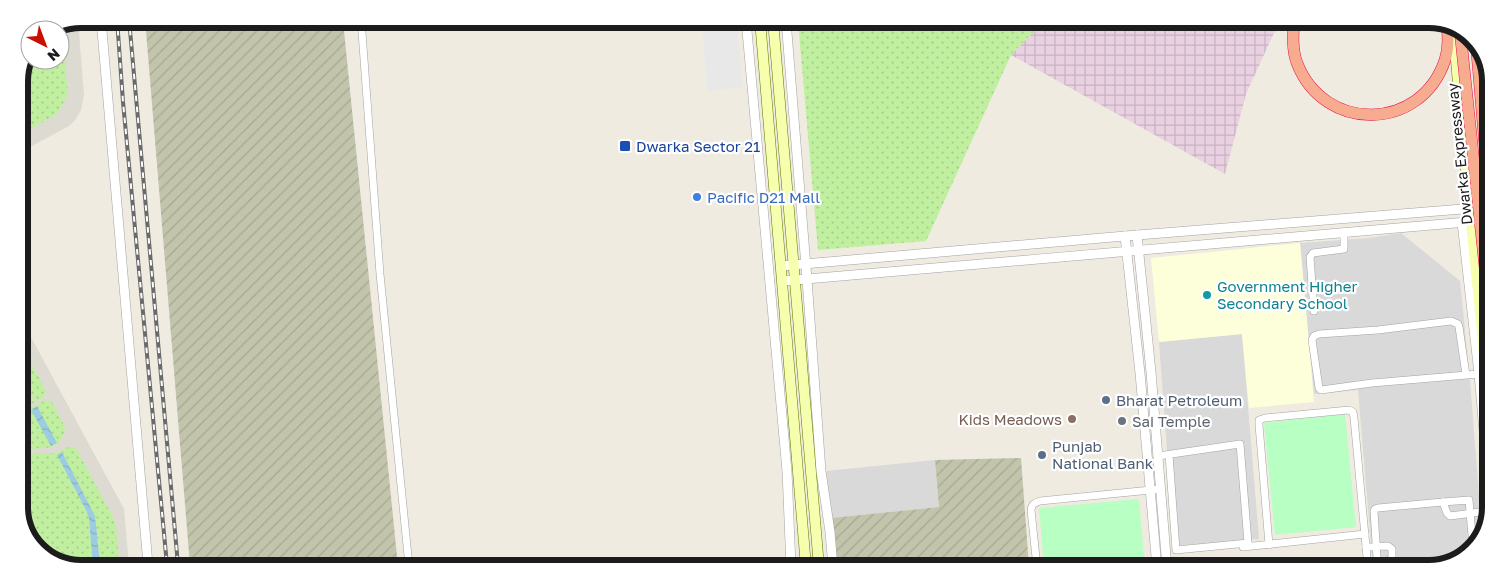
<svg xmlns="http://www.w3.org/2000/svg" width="1510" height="587" font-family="'Golos Text',sans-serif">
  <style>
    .residential { fill: #dad9d9 }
    .industrial { fill: url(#industrial-grid) }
    .education { fill: #fcffd9 }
    .airport { fill: #dddad2 }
    .construction { fill: url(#construction-furrows) }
    .grass { fill: url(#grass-dots) }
    .park { fill: #b7ffc2 }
    .parking { fill: #e8e8e8 }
    .water { fill: url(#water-waves) }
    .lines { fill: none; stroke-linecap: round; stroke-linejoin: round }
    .minor-casing { stroke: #a3a3a3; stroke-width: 8 }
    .tertiary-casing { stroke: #a3a3a3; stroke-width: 10 }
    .secondary-casing { stroke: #607600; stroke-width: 11 }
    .trunk-casing { stroke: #e8124b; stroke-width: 12 }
    .minor { stroke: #fff; stroke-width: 7 }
    .tertiary { stroke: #fff; stroke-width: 9 }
    .secondary { stroke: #f5ffae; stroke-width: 10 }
    .trunk { stroke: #f7ac90; stroke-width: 11 }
    .rail-casing { stroke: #6a6a6a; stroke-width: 4 }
    .rail { stroke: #fff; stroke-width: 2; stroke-dasharray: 5.5; stroke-linecap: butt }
    .trunk-bridge-casing { stroke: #e8124b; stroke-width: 12; stroke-linecap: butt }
    .trunk-bridge { stroke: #f7ac90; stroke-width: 11 }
    .transit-dot { fill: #1a4fb4; stroke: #fff; stroke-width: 2 }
    .shop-dot { fill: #3f7fe0; stroke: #fff; stroke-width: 2 }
    .culture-dot { fill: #0f9aa8; stroke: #fff; stroke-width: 2 }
    .service-dot { fill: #5c6f8a; stroke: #fff; stroke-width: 2 }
    .education-dot { fill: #8d6e63; stroke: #fff; stroke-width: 2 }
    .worship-dot { fill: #6b7280; stroke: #fff; stroke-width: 2 }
    .labels { text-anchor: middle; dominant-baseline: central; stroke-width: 4.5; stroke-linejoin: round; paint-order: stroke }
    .transit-label { font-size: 15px; fill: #164399; stroke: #fff; text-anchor: start }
    .street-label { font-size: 15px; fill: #1c1c1c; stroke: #fff }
    .shop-label { font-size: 15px; fill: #366cbe; stroke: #fff; text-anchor: start }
    .culture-label { font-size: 15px; fill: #0d838f; stroke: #fff; text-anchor: start }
    .service-label { font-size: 15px; fill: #4e5e75; stroke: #fff; text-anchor: start }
    .education-label { font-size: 15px; fill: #785e54; stroke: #fff; text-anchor: end }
    .worship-label { font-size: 15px; fill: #5b616d; stroke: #fff; text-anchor: start }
    .rim { fill: none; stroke: #1c1c1c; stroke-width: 6 }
  </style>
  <defs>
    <pattern id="industrial-grid" width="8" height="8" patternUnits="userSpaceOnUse" patternTransform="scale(1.25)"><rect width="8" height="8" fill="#e9d1e2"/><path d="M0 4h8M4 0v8" fill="none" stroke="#c7b3c1"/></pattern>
    <pattern id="construction-furrows" width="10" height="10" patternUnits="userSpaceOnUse" patternTransform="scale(1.25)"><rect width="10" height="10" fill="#c2c4ab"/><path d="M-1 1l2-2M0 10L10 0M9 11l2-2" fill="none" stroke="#a6a893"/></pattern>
    <pattern id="grass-dots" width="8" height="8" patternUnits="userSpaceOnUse" patternTransform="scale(1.25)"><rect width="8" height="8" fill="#c1efa0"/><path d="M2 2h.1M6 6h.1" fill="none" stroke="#a5cc89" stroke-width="1.8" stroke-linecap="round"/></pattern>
    <pattern id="water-waves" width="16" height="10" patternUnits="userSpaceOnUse" patternTransform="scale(1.25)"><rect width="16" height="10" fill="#9bcce1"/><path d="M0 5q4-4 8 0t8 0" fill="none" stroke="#85afc0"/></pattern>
  </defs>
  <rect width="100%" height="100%" fill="#efebe0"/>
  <!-- residential -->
  <g class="residential">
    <path d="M 1401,233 L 1460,281 L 1470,380 L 1482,535 L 1467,556 L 1430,568 L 1373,568 L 1358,390 L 1314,394 L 1300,243 L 1369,238 Z"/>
    <path d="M 1242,334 L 1259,539 L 1174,546 L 1159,342 Z"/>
    <path d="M 935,460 L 939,507 L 831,518 L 826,471 Z"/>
  </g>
  <!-- industrial -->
  <path class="industrial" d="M 1044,21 L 1279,22 L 1246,94 L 1225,174 L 1011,55 Z"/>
  <!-- education -->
  <path class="education" d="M 1300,243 L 1314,402 L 1249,408 L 1242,334 L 1159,342 L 1151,258 Z"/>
  <!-- airport -->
  <g class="airport">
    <path d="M 78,20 L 84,95 L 81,110 L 75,120 L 69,126 L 19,153 L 19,77 L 30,52 L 30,60 L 60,60 L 60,30 L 53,30 Z"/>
    <path d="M 19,315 L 124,509 L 129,565 L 61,565 L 32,544 L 19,511 Z"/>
  </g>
  <!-- construction -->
  <g class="construction">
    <path d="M 145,19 L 347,19 L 343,21 L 398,566 L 190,565 Z"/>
    <path d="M 1021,458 L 1029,567 L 836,567 L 831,518 L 939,507 L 935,460 Z"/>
  </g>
  <!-- grass -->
  <g class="grass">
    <path d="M 798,21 L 1044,21 L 1011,55 L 926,241 L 818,250 Z"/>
    <path d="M 61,27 L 68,94 L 58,113 L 19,136 L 19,77 L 30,52 L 30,60 L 60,60 L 60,30 L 53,30 Z"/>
    <path d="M 19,341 L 46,391 L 44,397 L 19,411 L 19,388 L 27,404 L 34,400 L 19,372 Z"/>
    <path d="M 45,400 L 52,402 L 65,427 C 62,456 38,445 19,451 L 19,415 Z"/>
    <path d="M 69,447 L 74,447 L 78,452 L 113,517 L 116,527 L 119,565 L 100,565 L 95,516 L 62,452 L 57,455 L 82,502 L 89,518 L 93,565 L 61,565 L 32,544 L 19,511 L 19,456 L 26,454 L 55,453 Z"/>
  </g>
  <!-- park -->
  <g class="park">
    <path d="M 1345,414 L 1356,527 L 1275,535 L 1264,423 Z"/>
    <path d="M 1139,499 L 1145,568 L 1044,567 L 1039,508 Z"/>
  </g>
  <!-- parking -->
  <path class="parking" d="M 702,20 L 736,20 L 743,87 L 707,91 Z"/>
  <!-- water -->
  <g class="water">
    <path d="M 37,406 L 57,443 L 51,446 L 31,410 Z"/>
    <path d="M 62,452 L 95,516 L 100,565 L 93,565 L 89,518 L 86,510 L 57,455 Z"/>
  </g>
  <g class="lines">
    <!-- minor casing -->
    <g class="minor-casing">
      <g id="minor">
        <path d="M 361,19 L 380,274 L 409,566"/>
        <path d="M 1314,311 L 1310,257 L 1313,253 L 1344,249 L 1344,232"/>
        <path d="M 1466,375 L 1459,327 L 1458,324 L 1451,321 L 1378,330 L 1319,334 L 1314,336 L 1312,340 L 1319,388 L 1321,390 L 1372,383 L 1479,374"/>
        <path d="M 1158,456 L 1240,444 L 1248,543 L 1176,550 L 1169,455"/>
        <path d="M 1443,502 L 1469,500 L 1473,547"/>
        <path d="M 1269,545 L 1259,425 L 1259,420 L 1265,418 L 1349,410 L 1353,412 L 1354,418 L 1368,568"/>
        <path d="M 1243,547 L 1365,534"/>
        <path d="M 1366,547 C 1373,547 1381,546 1388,546 L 1392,549 L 1392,558 L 1388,561 L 1382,562 L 1377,558 L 1374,511 L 1375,509 L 1378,508 L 1443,502 L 1447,513 L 1450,516 L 1488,511"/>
        <path d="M 1459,557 L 1473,545"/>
        <path d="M 1037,567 L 1031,510 C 1032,504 1034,503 1040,501 L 1161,489"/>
      </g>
    </g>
    <!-- tertiary casing -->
    <g class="tertiary-casing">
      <g id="tertiary">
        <path d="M 101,19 L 148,565"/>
        <path d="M 746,20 L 787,471 L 791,567"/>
        <path d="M 786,20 L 807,279 L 821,471 L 830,532 L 833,567"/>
        <path d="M 1462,222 L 1479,374 L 1488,477"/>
        <path d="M 1137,235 L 1151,372 L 1167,568"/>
        <path d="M 1125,236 L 1140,373 L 1157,568"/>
        <path d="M 781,266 L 1125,236 L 1475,208"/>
        <path d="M 783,281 L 1490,220"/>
      </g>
    </g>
    <!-- secondary casing -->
    <g class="secondary-casing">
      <g id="secondary">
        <path d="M 760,20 L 806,567"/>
        <path d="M 773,20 L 819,567"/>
        <path d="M 1453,24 C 1463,151 1477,277 1489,404"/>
      </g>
    </g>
    <!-- trunk casing -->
    <g class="trunk-casing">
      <g id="trunk">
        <path d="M 1294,22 C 1293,35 1292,50 1297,63 C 1324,133 1421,132 1445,60 C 1449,48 1448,35 1447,22"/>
        <path d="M 1476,41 L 1490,205"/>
      </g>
    </g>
    <!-- minor -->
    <use href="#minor" class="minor"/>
    <!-- tertiary -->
    <use href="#tertiary" class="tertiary"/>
    <!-- secondary -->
    <use href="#secondary" class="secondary"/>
    <!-- trunk -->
    <use href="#trunk" class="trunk"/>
    <!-- rail casing -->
    <g class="rail-casing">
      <g id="rail">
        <path d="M 117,19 L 123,102 L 167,565"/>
        <path d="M 129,19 L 178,565"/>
      </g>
    </g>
    <!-- rail -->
    <use href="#rail" class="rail"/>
    <!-- trunk-bridge casing -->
    <g class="trunk-bridge-casing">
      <path id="trunk-bridge" d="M 1460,30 L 1489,306"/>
    </g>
    <!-- trunk-bridge -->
    <use href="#trunk-bridge" class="trunk-bridge"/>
  </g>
  <!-- markers -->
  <rect class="transit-dot" x="619" y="140" width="12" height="12" rx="2.5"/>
  <circle class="shop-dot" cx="697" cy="197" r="5"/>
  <circle class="culture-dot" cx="1207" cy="295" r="5"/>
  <g class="service-dot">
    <circle cx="1106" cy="400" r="5"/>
    <circle cx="1042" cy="455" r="5"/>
  </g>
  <circle class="education-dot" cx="1072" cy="419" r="5"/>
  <circle class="worship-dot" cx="1122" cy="421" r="5"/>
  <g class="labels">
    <!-- transit labels -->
    <g class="transit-label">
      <text x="636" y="146">Dwarka Sector 21</text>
    </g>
    <!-- street labels -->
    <g class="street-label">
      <text transform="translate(1459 154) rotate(-96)">Dwarka Expressway</text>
    </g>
    <!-- shop labels -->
    <g class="shop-label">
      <text x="707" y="197">Pacific D21 Mall</text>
    </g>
    <!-- culture labels -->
    <g class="culture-label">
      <text x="1217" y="286">Government Higher<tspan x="1217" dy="17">Secondary School</tspan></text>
    </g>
    <!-- service labels -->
    <g class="service-label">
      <text x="1116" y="400">Bharat Petroleum</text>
      <text x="1052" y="446">Punjab<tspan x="1052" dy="17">National Bank</tspan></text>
    </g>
    <!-- education labels -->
    <g class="education-label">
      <text x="1062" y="419">Kids Meadows</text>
    </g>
    <!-- worship labels -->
    <g class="worship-label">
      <text x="1132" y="421">Sai Temple</text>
    </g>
  </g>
  <!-- crop -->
  <path d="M0 0H1510V587H0ZM81 28H1429A53 53 0 0 1 1482 81V507A53 53 0 0 1 1429 560H81A53 53 0 0 1 28 507V81A53 53 0 0 1 81 28Z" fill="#fff" fill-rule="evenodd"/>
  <path class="rim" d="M81 28H1429A53 53 0 0 1 1482 81V507A53 53 0 0 1 1429 560H81A53 53 0 0 1 28 507V81A53 53 0 0 1 81 28Z"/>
  <!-- north arrow -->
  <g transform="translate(45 45) rotate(138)"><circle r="24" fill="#ffffff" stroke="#a4a4a4"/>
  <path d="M0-4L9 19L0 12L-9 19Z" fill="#c80f00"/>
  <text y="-8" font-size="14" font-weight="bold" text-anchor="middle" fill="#1c1c1c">N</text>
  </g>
</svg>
